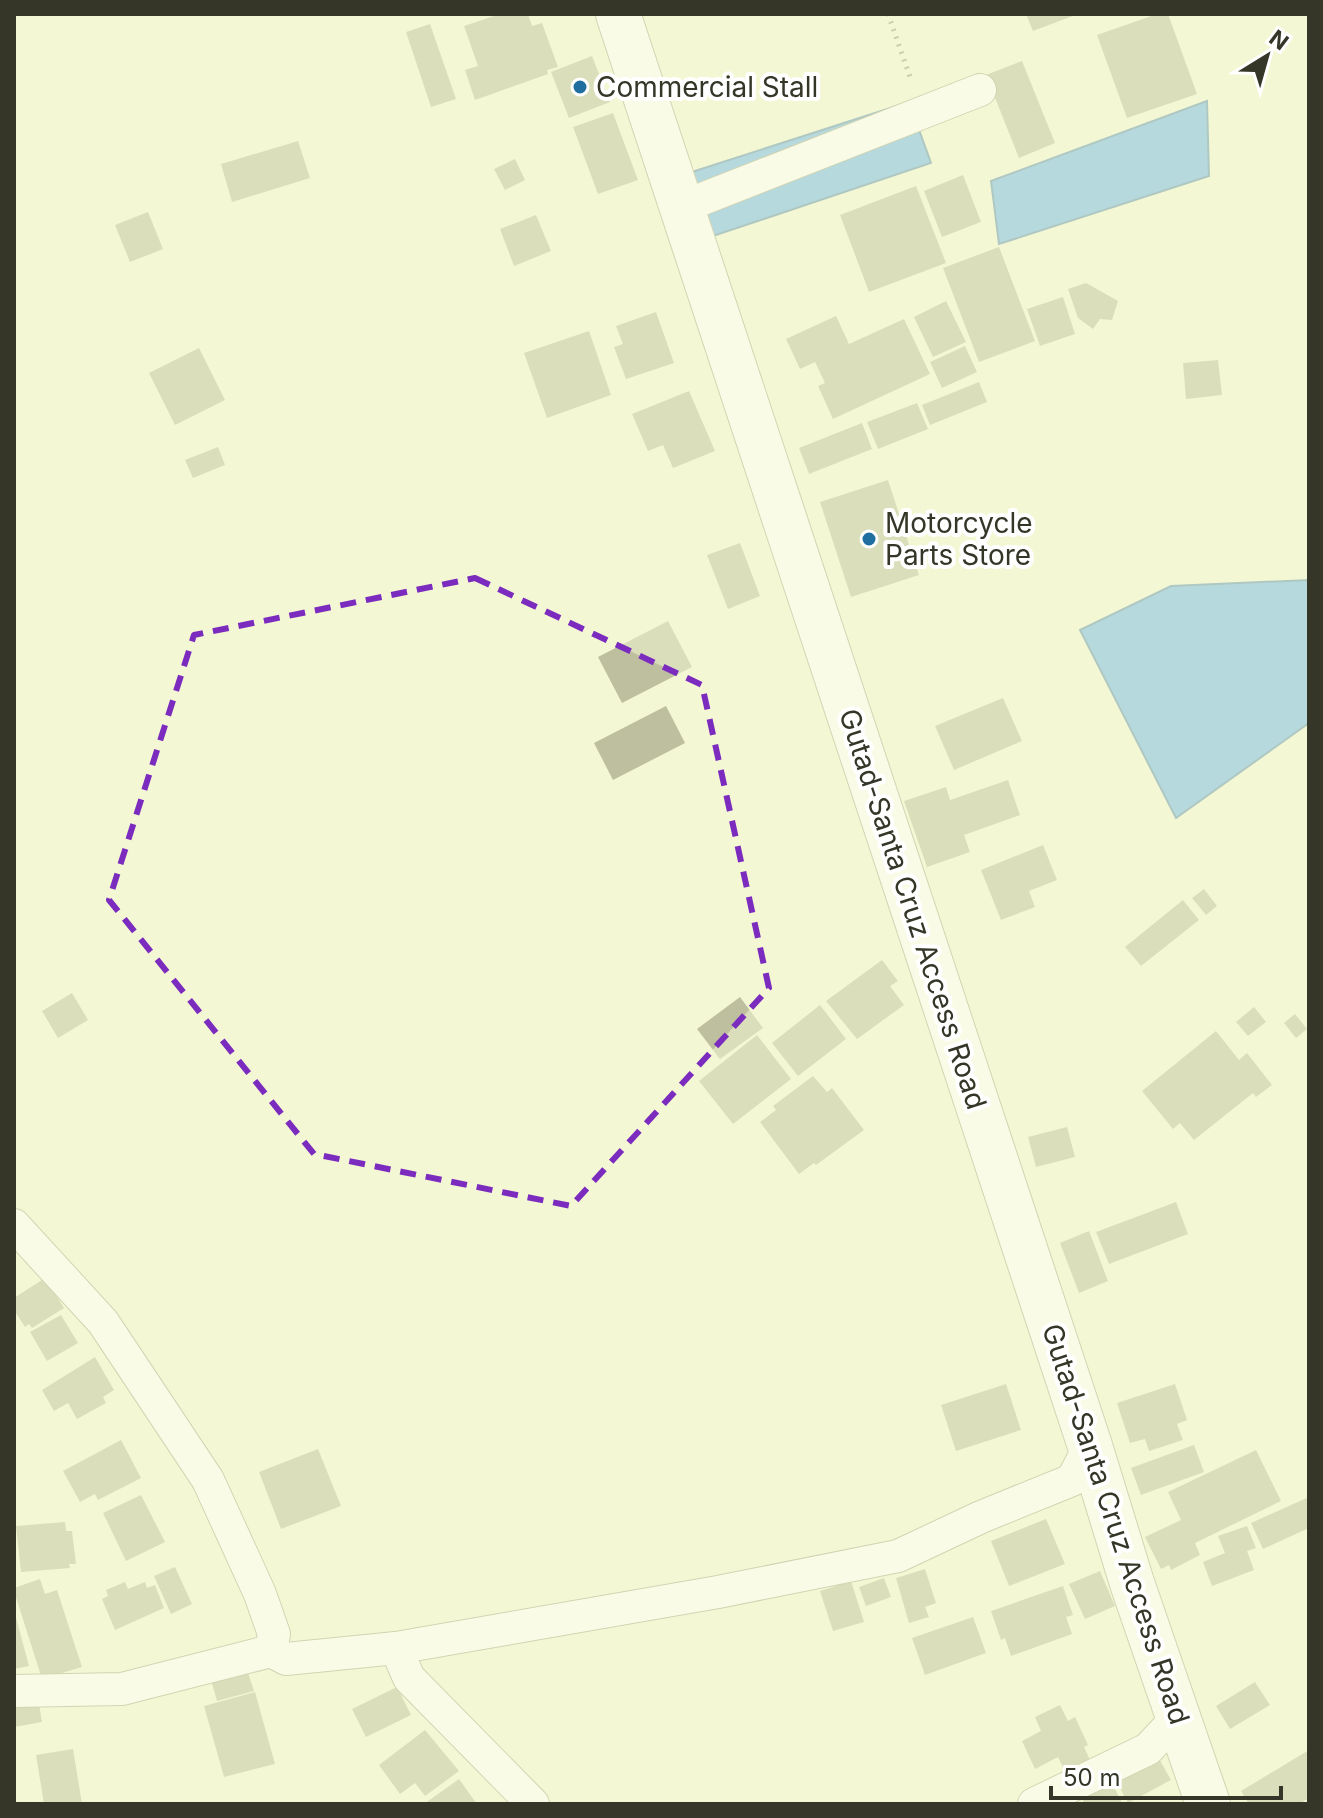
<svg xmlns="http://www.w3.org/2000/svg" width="1323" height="1818" font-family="Inter,sans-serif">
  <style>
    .water { fill: #6cb3e8; stroke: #5c8eae; stroke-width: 2 }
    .building { fill: #bdbf9e }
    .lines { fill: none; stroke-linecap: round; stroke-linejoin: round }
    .minor-casing { stroke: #a9aa8a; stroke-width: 34 }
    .secondary-casing { stroke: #a9aa8a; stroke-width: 46 }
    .path { stroke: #9a9d83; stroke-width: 5; stroke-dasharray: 2 6; stroke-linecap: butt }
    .minor { stroke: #fff; stroke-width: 32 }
    .secondary { stroke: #fff; stroke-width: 44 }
    .marked { fill: none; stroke: #7b2cbf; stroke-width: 6; stroke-dasharray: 16 10; stroke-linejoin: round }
    .poi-dot { fill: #206d9f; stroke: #fff; stroke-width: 3 }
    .labels { text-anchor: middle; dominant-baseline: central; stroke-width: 8; stroke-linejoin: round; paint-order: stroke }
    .poi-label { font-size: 28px; fill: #353628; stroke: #fff; text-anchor: start }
    .street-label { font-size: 28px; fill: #353628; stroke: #fff }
  </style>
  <rect width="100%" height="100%" fill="#f4f7d4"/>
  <!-- water -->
  <g class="water">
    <path d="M 1207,101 L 1209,176 L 999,244 L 991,181 Z"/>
    <path d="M 909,102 L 931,163 L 710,237 L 692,172 Z"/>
    <path d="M 1309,580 L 1309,723 L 1176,818 L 1080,630 L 1171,586 Z"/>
  </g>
  <!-- building -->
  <g class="building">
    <path d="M 500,14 L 528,14 L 532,26 L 542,23 L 558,67 L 547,70 L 548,74 L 475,100 L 465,70 L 478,66 L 464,26 Z"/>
    <path d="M 1026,14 L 1078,14 L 1033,31 Z"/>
    <path d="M 1157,14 L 1168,14 L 1197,94 L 1127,118 L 1097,35 Z"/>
    <path d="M 430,24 L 456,99 L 431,107 L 406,32 Z"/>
    <path d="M 592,56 L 610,102 L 569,118 L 551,72 Z"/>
    <path d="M 1022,61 L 1055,143 L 1019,158 L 986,75 Z"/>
    <path d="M 613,113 L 638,180 L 598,194 L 573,127 Z"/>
    <path d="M 298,141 L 310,178 L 232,202 L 221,164 Z"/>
    <path d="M 515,159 L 525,180 L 505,190 L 494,169 Z"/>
    <path d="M 963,175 L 981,222 L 942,237 L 924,191 Z"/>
    <path d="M 916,186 L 946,263 L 869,292 L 840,215 Z"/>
    <path d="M 148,212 L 163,249 L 130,262 L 115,225 Z"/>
    <path d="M 536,215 L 551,251 L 514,266 L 500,229 Z"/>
    <path d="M 999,247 L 1035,341 L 979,362 L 943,268 Z"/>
    <path d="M 1086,283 L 1118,301 L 1112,320 L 1100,319 L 1093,329 L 1078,318 L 1068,289 Z"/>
    <path d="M 1063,297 L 1075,334 L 1040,346 L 1027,309 Z"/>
    <path d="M 946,301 L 966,342 L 933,357 L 914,317 Z"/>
    <path d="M 656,312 L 674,363 L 626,379 L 614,347 L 623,344 L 616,326 Z"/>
    <path d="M 836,316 L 849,344 L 904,319 L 930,374 L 833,419 L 818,386 L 825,383 L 815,362 L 800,369 L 786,339 Z"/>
    <path d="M 589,331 L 611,395 L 547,418 L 524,353 Z"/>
    <path d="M 965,346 L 977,372 L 942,388 L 930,362 Z"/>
    <path d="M 199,348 L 225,400 L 175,425 L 149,373 Z"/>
    <path d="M 1218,360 L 1222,395 L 1186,399 L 1183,363 Z"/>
    <path d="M 979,382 L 987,402 L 930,425 L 922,405 Z"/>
    <path d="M 689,391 L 715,451 L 673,468 L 663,445 L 648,451 L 632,414 Z"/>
    <path d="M 917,403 L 928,429 L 878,449 L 867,422 Z"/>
    <path d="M 862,423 L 872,449 L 809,474 L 799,448 Z"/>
    <path d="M 218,447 L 225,465 L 193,478 L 185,460 Z"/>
    <path d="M 888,480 L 919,575 L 851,597 L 820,502 Z"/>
    <path d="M 740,543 L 760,596 L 728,609 L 707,555 Z"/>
    <path d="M 668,621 L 692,667 L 622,703 L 598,657 Z"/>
    <path d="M 1003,698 L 1022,741 L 954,770 L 935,726 Z"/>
    <path d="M 666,706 L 685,743 L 613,780 L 594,743 Z"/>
    <path d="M 1008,780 L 1020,815 L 964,835 L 970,852 L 927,867 L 904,801 L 946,787 L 950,800 Z"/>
    <path d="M 1043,845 L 1057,880 L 1029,891 L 1035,907 L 1001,920 L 981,870 Z"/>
    <path d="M 1204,889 L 1217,906 L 1206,915 L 1192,898 Z"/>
    <path d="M 1183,900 L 1199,920 L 1141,966 L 1125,947 Z"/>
    <path d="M 882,960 L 898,981 L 890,986 L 904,1005 L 857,1039 L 826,1001 Z"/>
    <path d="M 72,993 L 88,1020 L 58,1038 L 42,1011 Z"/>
    <path d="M 740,997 L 763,1028 L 720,1059 L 697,1029 Z"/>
    <path d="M 820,1005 L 846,1039 L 798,1076 L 772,1043 Z"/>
    <path d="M 1254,1007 L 1266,1022 L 1248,1036 L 1236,1022 Z"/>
    <path d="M 1295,1014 L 1307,1029 L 1296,1038 L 1284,1023 Z"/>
    <path d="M 1216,1031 L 1239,1060 L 1247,1053 L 1272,1085 L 1256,1097 L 1253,1093 L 1194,1140 L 1180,1123 L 1173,1129 L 1142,1091 Z"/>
    <path d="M 757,1035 L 791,1079 L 733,1124 L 699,1081 Z"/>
    <path d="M 813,1076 L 827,1092 L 832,1088 L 864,1130 L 816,1165 L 814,1163 L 799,1174 L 760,1122 L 776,1110 L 773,1106 Z"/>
    <path d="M 1067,1127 L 1075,1157 L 1036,1167 L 1028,1137 Z"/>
    <path d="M 1176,1202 L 1188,1234 L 1109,1264 L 1096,1232 Z"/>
    <path d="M 1089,1231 L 1108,1281 L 1079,1293 L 1060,1243 Z"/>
    <path d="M 45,1278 L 64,1308 L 32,1328 L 29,1324 L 25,1327 L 14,1310 L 14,1298 Z"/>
    <path d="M 61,1315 L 78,1343 L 47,1361 L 30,1332 Z"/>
    <path d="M 95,1357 L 114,1390 L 103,1397 L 106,1403 L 77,1419 L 68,1403 L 54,1411 L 42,1390 Z"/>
    <path d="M 1006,1384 L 1021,1430 L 956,1451 L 941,1405 Z"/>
    <path d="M 1175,1384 L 1187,1420 L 1177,1424 L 1183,1440 L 1149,1451 L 1145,1439 L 1130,1443 L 1117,1403 Z"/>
    <path d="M 121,1440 L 141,1478 L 98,1500 L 95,1494 L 80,1502 L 63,1471 Z"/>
    <path d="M 1194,1445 L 1204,1472 L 1141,1495 L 1131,1468 Z"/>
    <path d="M 318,1449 L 341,1506 L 281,1529 L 259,1472 Z"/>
    <path d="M 1256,1450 L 1281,1501 L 1195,1543 L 1200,1555 L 1171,1570 L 1169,1565 L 1161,1569 L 1145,1537 L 1181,1520 L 1168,1492 Z"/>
    <path d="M 141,1495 L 165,1542 L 126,1561 L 103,1513 Z"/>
    <path d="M 1309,1497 L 1309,1528 L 1263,1549 L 1251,1523 Z"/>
    <path d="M 1046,1519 L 1065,1564 L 1009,1586 L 991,1541 Z"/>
    <path d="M 65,1522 L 66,1531 L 72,1531 L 76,1564 L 69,1564 L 70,1568 L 21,1572 L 16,1526 Z"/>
    <path d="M 1247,1526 L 1256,1548 L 1247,1551 L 1254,1570 L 1212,1586 L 1203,1562 L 1225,1553 L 1218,1536 Z"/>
    <path d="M 175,1567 L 192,1604 L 171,1614 L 154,1576 Z"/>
    <path d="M 925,1569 L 936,1603 L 925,1607 L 929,1617 L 909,1623 L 896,1578 Z"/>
    <path d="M 1100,1571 L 1115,1606 L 1085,1619 L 1069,1584 Z"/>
    <path d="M 884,1578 L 891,1597 L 866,1606 L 859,1587 Z"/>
    <path d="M 40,1579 L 45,1594 L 57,1590 L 82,1667 L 42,1679 L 14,1591 L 14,1588 Z"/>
    <path d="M 851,1581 L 864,1622 L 833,1631 L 820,1591 Z"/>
    <path d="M 125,1582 L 128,1589 L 145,1582 L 147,1588 L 155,1585 L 164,1608 L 115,1630 L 102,1599 L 108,1596 L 106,1590 Z"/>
    <path d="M 1063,1586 L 1073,1615 L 1066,1617 L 1072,1634 L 1011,1656 L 1005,1638 L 1001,1640 L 991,1611 Z"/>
    <path d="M 14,1610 L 29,1666 L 14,1669 Z"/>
    <path d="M 973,1617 L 986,1653 L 925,1675 L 912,1638 Z"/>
    <path d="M 247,1670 L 254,1691 L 217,1701 L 211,1680 Z"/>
    <path d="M 1255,1682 L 1270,1705 L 1230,1729 L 1216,1706 Z"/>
    <path d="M 397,1687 L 411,1715 L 366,1737 L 352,1709 Z"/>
    <path d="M 255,1692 L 275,1764 L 224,1777 L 204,1706 Z"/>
    <path d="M 38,1698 L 42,1722 L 14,1727 L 14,1703 Z"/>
    <path d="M 1060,1705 L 1068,1721 L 1075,1717 L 1088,1745 L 1084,1747 L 1091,1762 L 1066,1774 L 1058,1757 L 1035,1769 L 1022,1741 L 1041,1731 L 1035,1717 Z"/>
    <path d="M 425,1730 L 459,1771 L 425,1796 L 415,1783 L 400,1794 L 379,1765 Z"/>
    <path d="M 73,1749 L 82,1804 L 44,1804 L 36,1755 Z"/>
    <path d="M 1309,1750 L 1309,1798 L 1299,1804 L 1249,1804 L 1241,1791 Z"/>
    <path d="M 1157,1755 L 1171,1780 L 1128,1803 L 1114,1777 Z"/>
    <path d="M 459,1779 L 477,1804 L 424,1804 Z"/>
    <path d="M 1111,1781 L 1122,1803 L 1085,1804 L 1081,1797 Z"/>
  </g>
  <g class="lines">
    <!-- minor casing -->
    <g class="minor-casing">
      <g id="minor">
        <path d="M 682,207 L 980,90"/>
        <path d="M 14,1225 L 103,1322 L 208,1480 L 260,1594 L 274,1634 L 271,1651"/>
        <path d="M 396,1648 L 409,1678 L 533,1804"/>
        <path d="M 14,1691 L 122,1689 L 271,1651 L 286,1659 L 396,1648 L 718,1592 L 898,1556 L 981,1517 L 1072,1480 L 1090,1446"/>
        <path d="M 1034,1804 L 1148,1749 L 1179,1716"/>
      </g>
    </g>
    <!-- secondary casing -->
    <g class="secondary-casing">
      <path id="secondary" d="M 618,14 L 1090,1446 L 1132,1583 L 1208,1804"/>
    </g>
    <!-- path -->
    <path class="path" d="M 888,14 L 910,77"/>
    <!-- minor -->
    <use href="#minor" class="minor"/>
    <!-- secondary -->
    <use href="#secondary" class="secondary"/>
  </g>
  <!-- marked area -->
  <path d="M0 0H1323V1818H0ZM 475,578 L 702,685 L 769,988 L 571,1206 L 314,1154 L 109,900 L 194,635 Z" fill="#f4f7d4" fill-opacity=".55" fill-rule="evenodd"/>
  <path class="marked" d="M 475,578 L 702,685 L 769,988 L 571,1206 L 314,1154 L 109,900 L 194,635 Z"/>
  <!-- markers -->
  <g class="poi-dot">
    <circle cx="580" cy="87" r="8"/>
    <circle cx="869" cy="539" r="8"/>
  </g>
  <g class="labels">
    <!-- poi labels -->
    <g class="poi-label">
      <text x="596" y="87">Commercial Stall</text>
      <text x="885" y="523">Motorcycle<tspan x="885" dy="32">Parts Store</tspan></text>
    </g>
    <!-- street labels -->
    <g class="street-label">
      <text transform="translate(913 909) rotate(72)">Gutad-Santa Cruz Access Road</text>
      <text transform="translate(1116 1524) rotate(72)">Gutad-Santa Cruz Access Road</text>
    </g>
  </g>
  <!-- border -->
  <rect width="1323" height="1818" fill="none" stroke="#353628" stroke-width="32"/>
  <!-- north arrow -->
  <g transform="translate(1267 56) rotate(37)" stroke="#ffffff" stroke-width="6" paint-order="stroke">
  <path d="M0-6L14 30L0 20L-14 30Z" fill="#353628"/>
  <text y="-12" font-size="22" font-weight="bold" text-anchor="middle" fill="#353628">N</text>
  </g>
  <!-- scale -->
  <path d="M1051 1786v12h230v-12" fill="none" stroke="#353628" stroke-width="4"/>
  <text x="1063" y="1786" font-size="24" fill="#353628" stroke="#ffffff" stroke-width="6" paint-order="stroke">50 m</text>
</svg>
